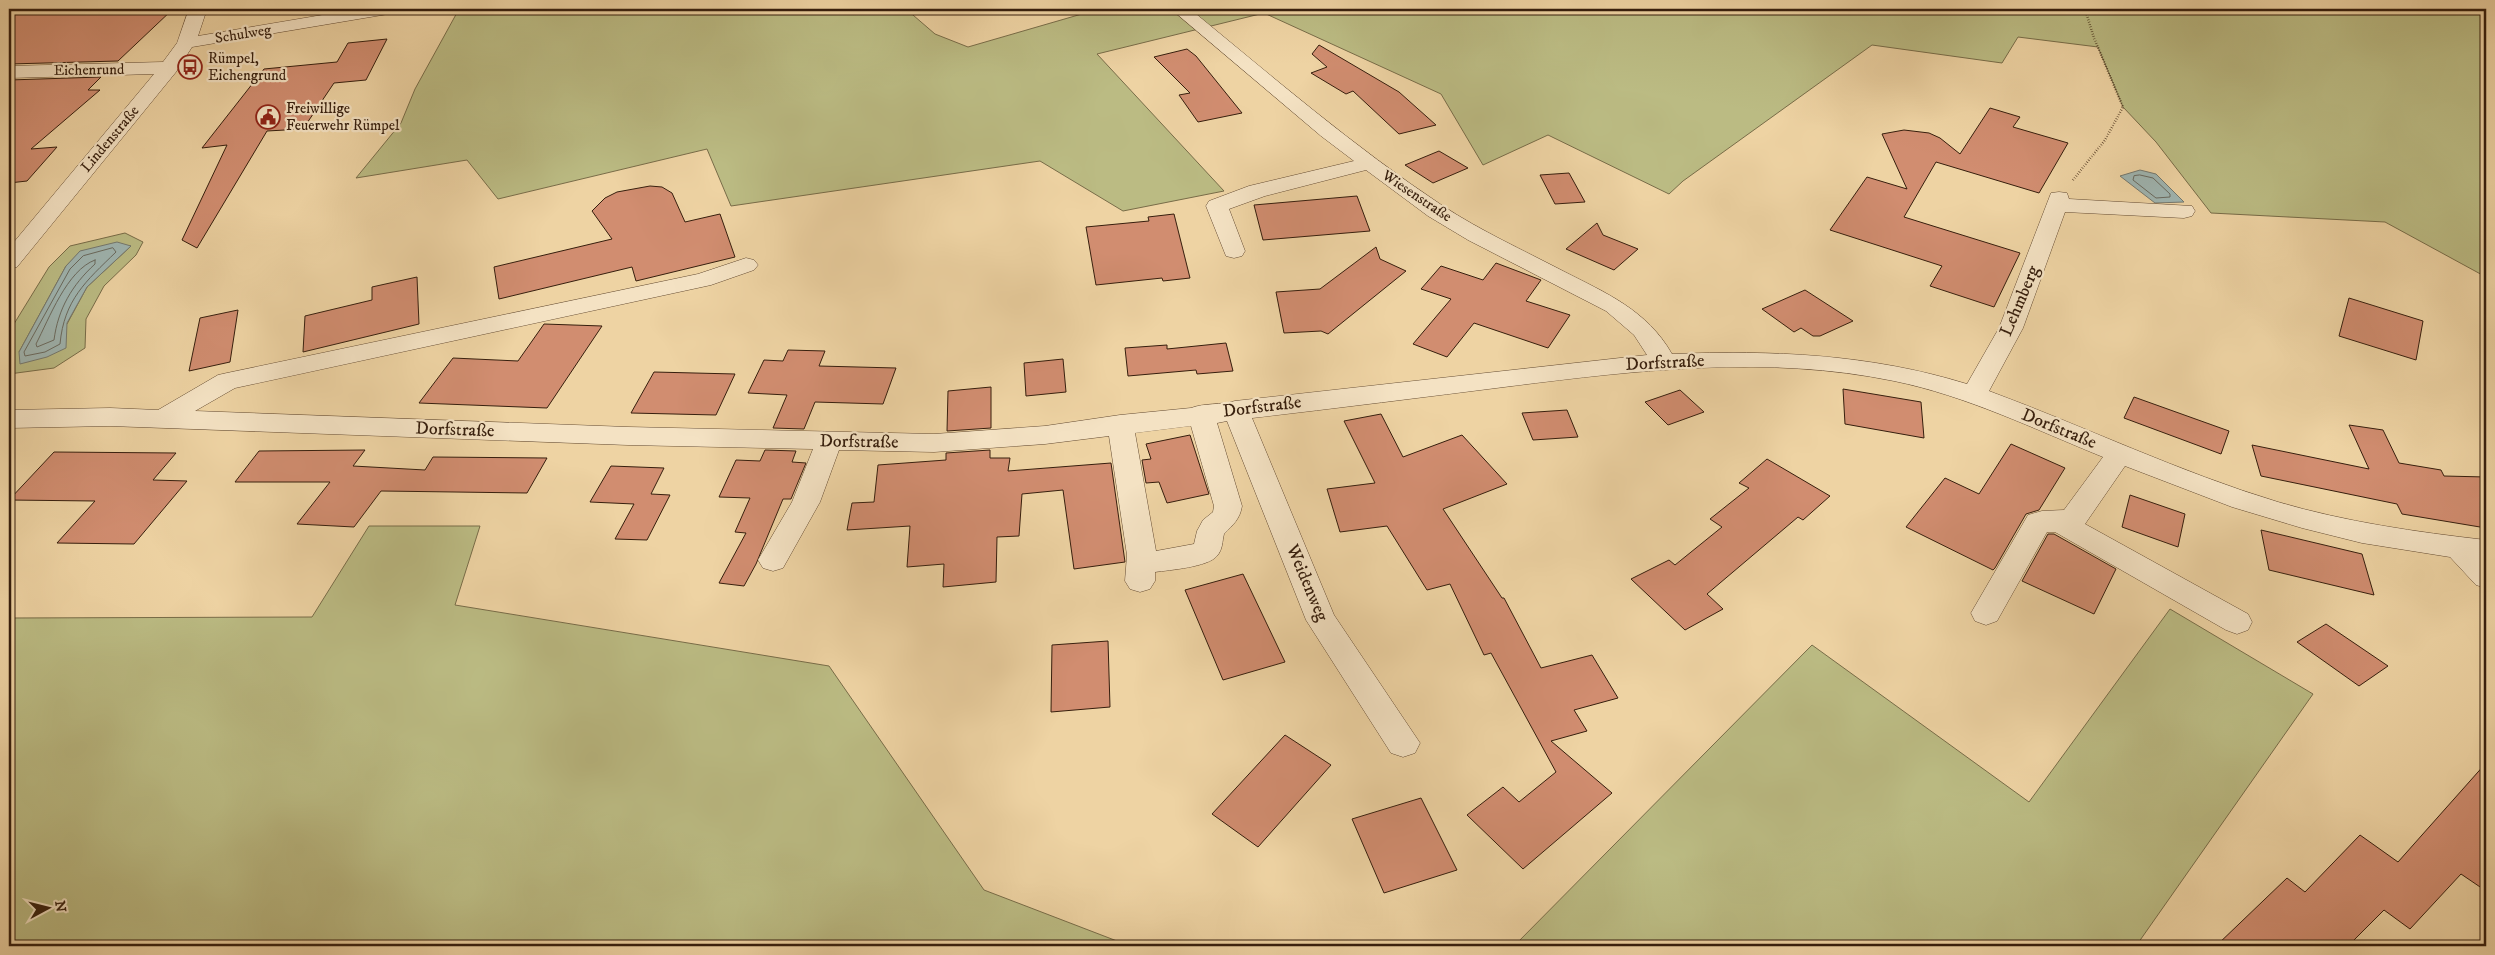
<svg xmlns="http://www.w3.org/2000/svg" width="2495" height="955" font-family="'IM FELL DW Pica',serif">
  <style>
    .green { fill: #bbbb83; stroke: #786c48; fill-rule: evenodd }
    .water { fill: #9fb5b1; stroke: #75796f }
    .lines { fill: none; stroke-linecap: round; stroke-linejoin: round }
    .shore { stroke: #6a6a5f; stroke-width: 1 }
    .building { fill: #d18d70; stroke: #361e0d }
    .minor-casing { stroke: #644b32; stroke-width: 1 }
    .path { stroke: #361e0d; stroke-width: 2.5; stroke-dasharray: 0.5 2; stroke-linecap: butt }
    .minor { fill: #f4e2c3; fill-rule: evenodd }
    .labels { text-anchor: middle; dominant-baseline: central; stroke-width: 4.5; stroke-linejoin: round; paint-order: stroke }
    .far-street-label { font-size: 15px; fill: #361e0d; stroke: #f4e2c3 }
    .far-poi-label { font-size: 15px; fill: #361e0d; stroke: #f4e2c3; text-anchor: start }
    .street-label { font-size: 18px; fill: #361e0d; stroke: #f4e2c3 }
  </style>
  <rect width="100%" height="100%" fill="#eed3a3"/>
  <filter id="stains"><feTurbulence type="fractalNoise" baseFrequency=".004" numOctaves="4"/><feColorMatrix values="0 0 0 0 .2 0 0 0 0 .09 0 0 0 0 .02 0 0 0 .5 -.17"/></filter>
  <radialGradient id="worn" r=".72"><stop offset=".6" stop-color="#630" stop-opacity="0"/><stop offset="1" stop-color="#630" stop-opacity=".3"/></radialGradient>
  <!-- green -->
  <g class="green">
    <path d="M 459,9 L 906,9 L 935,34 L 968,47 L 1099,9 L 2486,9 L 2486,277 L 2385,222 L 2211,213 L 2156,142 L 2123,107 L 2098,47 L 2018,37 L 2002,63 L 1872,45 L 1683,181 L 1669,194 L 1548,135 L 1483,165 L 1441,94 L 1264,13 L 1097,54 L 1224,191 L 1123,211 L 1040,161 L 731,206 L 707,149 L 498,199 L 467,160 L 356,178 L 401,123 L 415,89 Z"/>
    <path d="M 125,233 L 143,242 L 136,255 L 104,286 L 86,319 L 85,348 L 54,368 L 9,374 L 9,332 L 49,267 L 70,246 ZM 131,246 L 87,287 L 67,324 L 19,352 L 66,266 L 81,251 Z"/>
    <path d="M 369,526 L 480,526 L 455,605 L 829,666 L 984,890 L 1130,946 L 9,946 L 9,618 L 312,617 Z"/>
    <path d="M 2170,609 L 2313,694 L 2136,946 L 1514,946 L 1812,645 L 2029,802 Z"/>
  </g>
  <!-- water -->
  <g class="water">
    <path d="M 2140,170 L 2156,174 L 2184,202 L 2155,203 L 2120,176 Z"/>
    <path d="M 117,242 L 131,246 L 87,287 L 67,323 L 66,348 L 47,357 L 20,364 L 19,352 L 66,266 L 80,251 Z"/>
  </g>
  <g class="lines">
    <!-- shore -->
    <g class="shore">
      <path d="M 2140,175 L 2153,178 L 2170,194 L 2170,197 L 2156,198 L 2133,180 L 2134,176 Z"/>
      <path d="M 113,248 L 116,252 C 86,281 64,300 60,344 L 45,352 L 25,356 L 24,352 L 70,269 L 83,256 Z"/>
      <path d="M 95,260 L 95,264 C 72,285 58,309 54,340 L 37,347 L 36,344 C 49,319 67,270 95,260 Z"/>
    </g>
  </g>
  <!-- building -->
  <g class="building">
    <path d="M 9,9 L 173,9 L 118,61 L 9,64 Z"/>
    <path d="M 387,39 L 366,80 L 334,83 L 303,129 L 267,131 L 197,248 L 182,240 L 227,145 L 202,148 L 264,69 L 337,62 L 348,43 Z"/>
    <path d="M 1319,45 L 1399,92 L 1436,125 L 1399,134 L 1353,91 L 1346,94 L 1311,73 L 1327,67 L 1312,54 Z"/>
    <path d="M 1187,49 L 1196,56 L 1242,113 L 1198,122 L 1179,95 L 1190,93 L 1154,57 Z"/>
    <path d="M 101,77 L 88,90 L 100,90 L 31,149 L 57,147 L 27,181 L 9,183 L 9,80 Z"/>
    <path d="M 1990,108 L 2020,117 L 2013,127 L 2068,143 L 2039,193 L 1936,162 L 1904,217 L 2020,253 L 1994,307 L 1930,286 L 1942,266 L 1830,230 L 1867,177 L 1907,189 L 1882,134 L 1904,130 L 1929,133 L 1940,138 L 1960,154 Z"/>
    <path d="M 1439,151 L 1468,168 L 1433,183 L 1405,165 Z"/>
    <path d="M 1569,173 L 1585,202 L 1555,204 L 1540,175 Z"/>
    <path d="M 650,186 L 662,187 L 672,193 L 685,222 L 720,214 L 735,257 L 636,281 L 632,267 L 499,299 L 494,267 L 612,239 L 592,211 L 605,198 L 617,192 Z"/>
    <path d="M 1357,196 L 1370,231 L 1263,240 L 1254,205 Z"/>
    <path d="M 1174,214 L 1190,278 L 1163,281 L 1162,278 L 1096,285 L 1086,227 L 1149,221 L 1148,217 Z"/>
    <path d="M 1597,223 L 1603,235 L 1638,249 L 1614,270 L 1566,249 Z"/>
    <path d="M 1376,247 L 1380,259 L 1406,271 L 1328,334 L 1321,331 L 1284,333 L 1276,292 L 1320,289 Z"/>
    <path d="M 1496,263 L 1541,280 L 1526,301 L 1570,315 L 1548,348 L 1474,323 L 1447,357 L 1413,344 L 1451,299 L 1421,289 L 1441,266 L 1483,280 Z"/>
    <path d="M 417,277 L 419,324 L 303,352 L 305,316 L 372,300 L 372,287 Z"/>
    <path d="M 1805,290 L 1853,321 L 1820,336 L 1813,336 L 1801,328 L 1794,332 L 1762,309 Z"/>
    <path d="M 2349,298 L 2423,321 L 2416,360 L 2339,336 Z"/>
    <path d="M 238,310 L 230,362 L 189,371 L 200,318 Z"/>
    <path d="M 544,324 L 602,326 L 547,408 L 419,403 L 453,358 L 518,361 Z"/>
    <path d="M 1226,343 L 1233,371 L 1197,374 L 1196,370 L 1128,376 L 1125,348 L 1167,345 L 1167,349 Z"/>
    <path d="M 788,350 L 825,351 L 819,366 L 896,368 L 883,404 L 815,402 L 804,429 L 773,428 L 787,395 L 748,393 L 764,360 L 783,361 Z"/>
    <path d="M 1063,359 L 1066,392 L 1026,396 L 1024,363 Z"/>
    <path d="M 654,372 L 735,374 L 716,415 L 631,413 Z"/>
    <path d="M 991,387 L 991,428 L 947,431 L 948,391 Z"/>
    <path d="M 1843,389 L 1921,402 L 1924,438 L 1845,424 Z"/>
    <path d="M 1680,390 L 1704,412 L 1668,425 L 1645,402 Z"/>
    <path d="M 2134,397 L 2229,431 L 2221,454 L 2124,418 Z"/>
    <path d="M 1567,410 L 1578,437 L 1533,440 L 1522,413 Z"/>
    <path d="M 1381,414 L 1403,457 L 1462,435 L 1507,484 L 1443,509 L 1502,598 L 1504,598 L 1541,668 L 1592,655 L 1618,698 L 1574,710 L 1587,731 L 1551,741 L 1612,793 L 1523,869 L 1467,815 L 1503,787 L 1519,802 L 1556,772 L 1491,653 L 1484,655 L 1450,584 L 1427,590 L 1387,526 L 1340,532 L 1327,489 L 1375,483 L 1344,421 Z"/>
    <path d="M 2349,425 L 2383,430 L 2399,463 L 2441,470 L 2444,476 L 2486,477 L 2486,528 L 2402,514 L 2397,504 L 2261,476 L 2252,445 L 2369,469 Z"/>
    <path d="M 1190,435 L 1209,494 L 1167,503 L 1159,482 L 1146,483 L 1142,460 L 1151,459 L 1146,444 Z"/>
    <path d="M 2011,444 L 2065,468 L 2039,510 L 2026,514 L 1995,568 L 1993,570 L 1906,527 L 1945,478 L 1979,494 Z"/>
    <path d="M 365,450 L 353,466 L 425,470 L 433,457 L 547,458 L 527,493 L 381,491 L 354,527 L 297,524 L 330,482 L 235,482 L 259,451 Z"/>
    <path d="M 765,450 L 796,451 L 792,462 L 806,463 L 791,499 L 783,499 L 756,564 L 744,586 L 719,583 L 746,533 L 735,532 L 750,498 L 719,497 L 736,460 L 760,461 Z"/>
    <path d="M 990,450 L 990,458 L 1010,458 L 1008,471 L 1111,463 L 1125,562 L 1074,569 L 1063,490 L 1022,494 L 1019,536 L 997,537 L 996,582 L 943,587 L 944,564 L 907,567 L 910,526 L 847,530 L 852,503 L 874,502 L 878,465 L 946,460 L 946,453 Z"/>
    <path d="M 54,452 L 176,453 L 153,480 L 187,481 L 134,544 L 57,543 L 95,501 L 9,500 Z"/>
    <path d="M 1767,459 L 1830,496 L 1803,520 L 1798,517 L 1707,594 L 1723,609 L 1685,630 L 1631,579 L 1669,560 L 1675,565 L 1722,527 L 1710,519 L 1749,488 L 1739,483 Z"/>
    <path d="M 611,466 L 664,468 L 651,494 L 670,495 L 647,540 L 615,539 L 634,504 L 590,502 Z"/>
    <path d="M 2130,495 L 2185,514 L 2178,547 L 2122,527 Z"/>
    <path d="M 2261,530 L 2362,554 L 2374,595 L 2269,570 Z"/>
    <path d="M 2048,534 L 2054,534 L 2116,569 L 2094,614 L 2022,581 Z"/>
    <path d="M 1243,574 L 1285,662 L 1223,680 L 1185,590 Z"/>
    <path d="M 2326,624 L 2388,666 L 2359,686 L 2297,642 Z"/>
    <path d="M 1108,641 L 1110,707 L 1051,712 L 1052,645 Z"/>
    <path d="M 1285,735 L 1331,765 L 1258,847 L 1212,814 Z"/>
    <path d="M 2486,763 L 2486,891 L 2461,874 L 2410,929 L 2384,910 L 2348,946 L 2216,946 L 2287,878 L 2305,892 L 2360,835 L 2398,862 Z"/>
    <path d="M 1421,798 L 1457,870 L 1384,893 L 1352,819 Z"/>
  </g>
  <g class="lines">
    <!-- minor casing -->
    <g class="minor-casing">
      <g id="minor">
        <path d="M 189,9 L 207,9 L 198,36 L 358,9 L 397,9 L 394,13 L 388,14 L 192,47 L 176,72 L 17,267 L 9,269 L 9,248 L 154,74 L 9,78 L 9,66 L 163,62 L 177,43 Z"/>
        <path d="M 1171,9 L 1190,9 C 1273,77 1354,147 1443,206 C 1481,231 1523,250 1563,271 C 1606,293 1647,310 1672,354 C 1772,350 1870,354 1967,384 L 1999,328 L 2051,193 L 2059,192 L 2067,193 L 2069,199 L 2192,206 L 2195,211 L 2192,216 L 2184,218 L 2065,212 L 2023,328 L 1989,391 C 2086,427 2179,472 2278,502 C 2346,522 2416,532 2486,540 L 2486,588 L 2476,585 L 2450,557 L 2362,543 L 2302,528 L 2232,507 L 2125,466 L 2085,524 L 2248,614 L 2252,622 L 2248,630 L 2237,634 L 2226,630 L 2055,532 L 2047,532 L 1997,621 L 1986,625 L 1975,621 L 1971,613 L 2028,515 L 2042,511 L 2064,510 L 2103,457 C 2034,429 1967,396 1894,381 C 1768,355 1638,370 1512,386 C 1425,397 1338,408 1252,418 L 1334,615 L 1420,743 L 1415,753 L 1403,757 L 1391,753 L 1306,620 L 1227,421 L 1217,423 L 1242,506 C 1240,519 1233,525 1224,534 C 1222,542 1223,549 1217,556 C 1208,567 1170,570 1155,572 L 1155,581 L 1150,589 L 1140,592 L 1130,589 L 1125,581 L 1127,555 L 1109,436 L 1045,444 L 934,452 L 839,450 L 820,502 L 783,568 L 773,571 L 763,568 L 758,560 L 792,502 L 813,449 L 628,445 L 110,426 L 9,428 L 9,410 L 110,408 L 158,410 L 218,375 L 227,373 L 698,274 L 746,258 L 754,260 L 758,265 L 754,270 L 711,285 L 235,388 L 195,411 L 628,427 L 934,434 L 1045,426 L 1120,415 L 1191,408 C 1204,403 1221,405 1235,401 L 1647,355 L 1634,335 L 1606,311 L 1468,240 L 1428,216 L 1366,170 L 1265,196 L 1229,209 L 1245,251 L 1242,256 L 1234,258 L 1226,256 L 1206,206 L 1209,201 L 1249,186 L 1354,161 L 1321,136 ZM 1191,426 L 1214,506 L 1213,512 L 1203,520 L 1197,531 L 1194,544 L 1156,551 L 1135,433 Z"/>
      </g>
    </g>
    <!-- path -->
    <path class="path" d="M 2073,180 L 2105,140 L 2123,107 L 2094,38 L 2085,9"/>
    <!-- minor -->
    <use href="#minor" class="minor"/>
  </g>
  <!-- icons -->
  <defs>
    <g id="bus-ring" transform="scale(1.25)"><circle r="9.5" fill="#f4e2c3" stroke="#8f2418" stroke-width="1.5"/><path d="M-5-6H5V4H4V6H2V4H-2V6H-4V4H-5ZM-3.5-4V0h7V-4ZM-3.5 1.2v1.5H-2V1.2ZM2 1.2v1.5H3.5V1.2Z" fill="#8f2418"/></g>
    <g id="civic-ring" transform="scale(1.25)"><circle r="9.5" fill="#f4e2c3" stroke="#8f2418" stroke-width="1.5"/><path d="M-.6-6.5H3V-4.5H.6V-3L4-1V1h2V6H-6V1h2V-1L-.6-3ZM-1.2 2.5V6h2.4V2.5Z" fill="#8f2418"/></g>
  </defs>
  <g fill-rule="evenodd">
    <use href="#bus-ring" x="190" y="67"/>
    <use href="#civic-ring" x="268" y="117"/>
  </g>
  <g class="labels">
    <!-- far-street labels -->
    <g class="far-street-label">
      <text transform="translate(243 34) rotate(-9)">Schulweg</text>
      <text transform="translate(89 70) rotate(-1)">Eichenrund</text>
      <text transform="translate(110 139) rotate(-50)">Lindenstraße</text>
      <text transform="translate(1417 196) rotate(34)">Wiesenstraße</text>
    </g>
    <!-- far-poi labels -->
    <g class="far-poi-label">
      <text x="208" y="58">Rümpel,<tspan x="208" dy="17">Eichengrund</tspan></text>
      <text x="286" y="108">Freiwillige<tspan x="286" dy="17">Feuerwehr Rümpel</tspan></text>
    </g>
    <!-- street labels -->
    <g class="street-label">
      <text transform="translate(2020 301) rotate(-67)">Lehmberg</text>
      <text transform="translate(1665 363) rotate(-3)">Dorfstraße</text>
      <text transform="translate(1262 407) rotate(-7)">Dorfstraße</text>
      <text transform="translate(2059 429) rotate(22)">Dorfstraße</text>
      <text transform="translate(455 430) rotate(2)">Dorfstraße</text>
      <text transform="translate(859 442) rotate(1)">Dorfstraße</text>
      <text transform="translate(1307 583) rotate(67)">Weidenweg</text>
    </g>
  </g>
  <!-- margin -->
  <rect width="2495" height="955" fill="none" stroke="#eed3a3" stroke-width="30"/>
  <rect x="10" y="10" width="2475" height="935" fill="none" stroke="#361e0d" stroke-width="2.5"/>
  <rect x="15" y="15" width="2465" height="925" fill="none" stroke="#361e0d"/>
  <!-- north arrow -->
  <g transform="translate(48 908) rotate(83)" stroke="#f4e2c3" stroke-width="4" paint-order="stroke">
  <path d="M0-4L9 19L0 12L-9 19Z" fill="#361e0d"/>
  <text y="-8" font-size="14" font-weight="bold" text-anchor="middle" fill="#361e0d">N</text>
  </g>
  <rect width="100%" height="100%" filter="url(#stains)"/>
  <rect width="100%" height="100%" fill="url(#worn)"/>
</svg>
